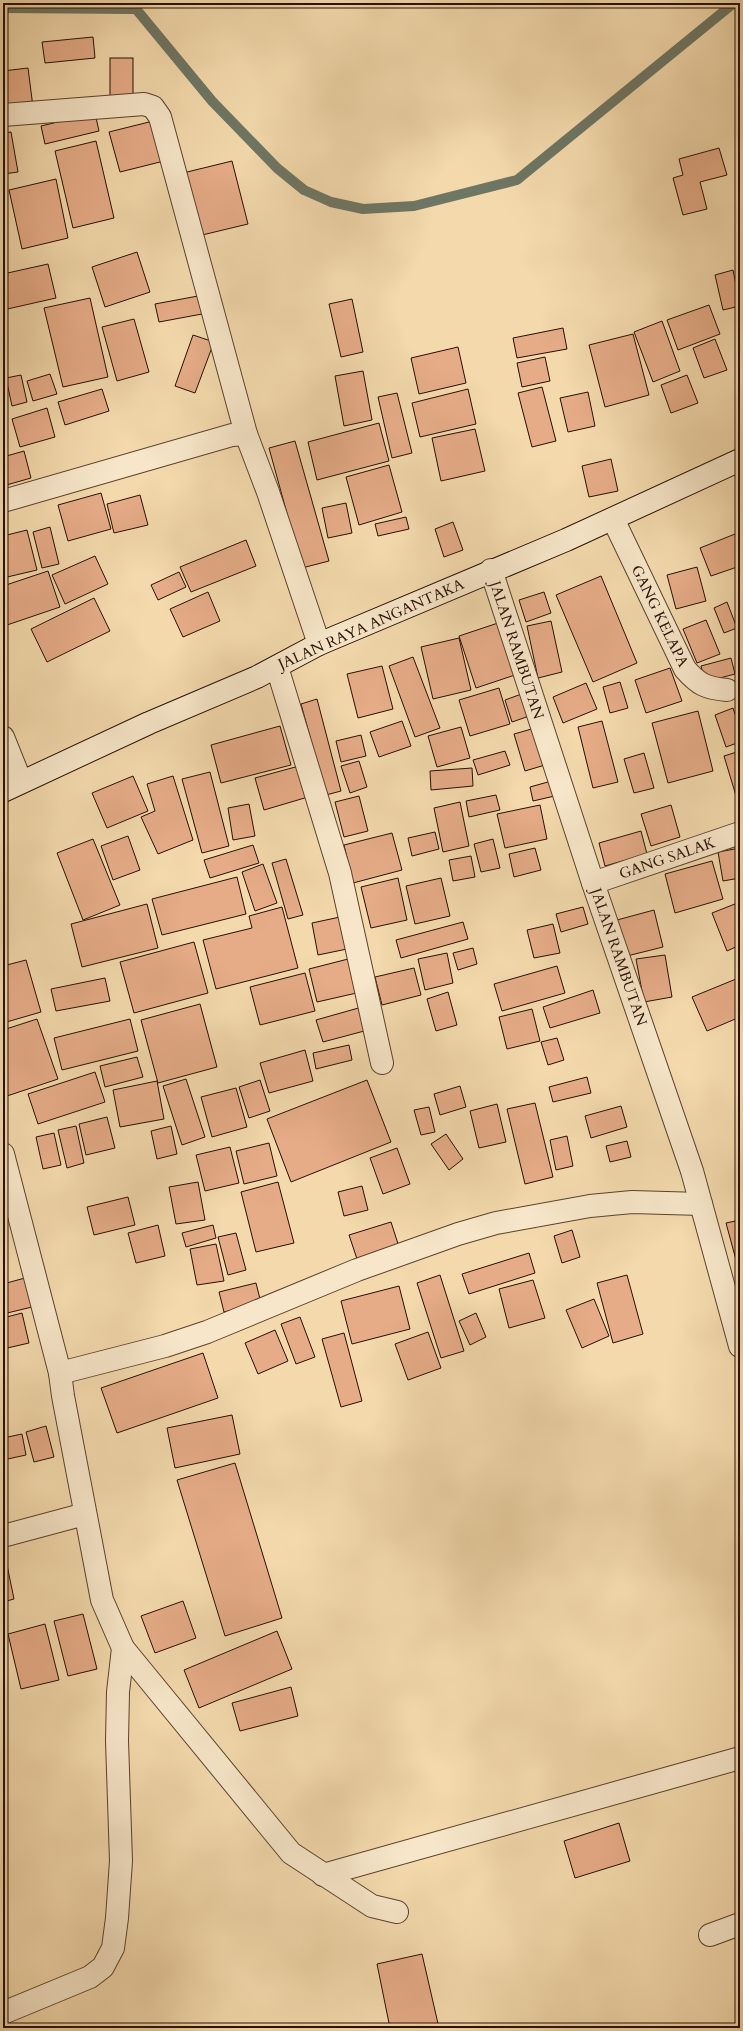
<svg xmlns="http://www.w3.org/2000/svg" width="743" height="2031" font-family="Cardo,serif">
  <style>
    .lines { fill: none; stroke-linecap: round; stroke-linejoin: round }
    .stream { stroke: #6e7664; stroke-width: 10 }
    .building { fill: #e5ac87; stroke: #280f03 }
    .street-casing { stroke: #5b422d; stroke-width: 24 }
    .secondary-casing { stroke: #280f03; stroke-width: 24 }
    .street { stroke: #f7e6c9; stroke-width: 22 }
    .secondary { stroke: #f7e6c9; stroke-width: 22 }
    .labels { text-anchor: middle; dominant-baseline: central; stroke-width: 3; stroke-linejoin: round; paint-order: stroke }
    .street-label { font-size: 15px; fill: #280f03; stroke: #f7e6c9 }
  </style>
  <rect width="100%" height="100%" fill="#f3d9ac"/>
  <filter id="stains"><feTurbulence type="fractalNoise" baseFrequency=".005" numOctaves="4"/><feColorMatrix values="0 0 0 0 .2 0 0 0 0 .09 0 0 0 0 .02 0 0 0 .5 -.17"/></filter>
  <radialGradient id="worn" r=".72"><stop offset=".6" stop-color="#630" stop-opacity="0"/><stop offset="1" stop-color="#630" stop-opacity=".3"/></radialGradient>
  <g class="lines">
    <!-- stream -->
    <path class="stream" d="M 3,8 L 136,9 L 212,101 L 277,168 L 304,190 L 331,202 L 363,209 L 414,206 L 517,180 L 734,3"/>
  </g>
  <!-- building -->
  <g class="building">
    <path d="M 93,37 L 95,58 L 45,63 L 42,42 Z"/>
    <rect x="110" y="58" width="23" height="47"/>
    <path d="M 28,68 L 33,107 L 3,111 L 3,71 Z"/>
    <path d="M 95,113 L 99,131 L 45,144 L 41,126 Z"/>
    <path d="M 153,121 L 164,161 L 120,172 L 109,132 Z"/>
    <path d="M 11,132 L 18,172 L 3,174 L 3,133 Z"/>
    <path d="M 96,141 L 114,218 L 73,228 L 55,151 Z"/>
    <path d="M 719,148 L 727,175 L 700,182 L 707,209 L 683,215 L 673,178 L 683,175 L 679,159 Z"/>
    <path d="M 232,161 L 248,224 L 198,236 L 183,173 Z"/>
    <path d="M 56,179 L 68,238 L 22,249 L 9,190 Z"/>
    <path d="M 137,252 L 150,292 L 105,307 L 92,267 Z"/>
    <path d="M 48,264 L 56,298 L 3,310 L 3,274 Z"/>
    <path d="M 733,270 L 740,306 L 723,310 L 715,275 Z"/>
    <path d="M 198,296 L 202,314 L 159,322 L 155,304 Z"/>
    <path d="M 90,298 L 108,377 L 63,387 L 44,308 Z"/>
    <path d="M 352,299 L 363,352 L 341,357 L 329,304 Z"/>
    <path d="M 709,305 L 720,334 L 678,350 L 667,320 Z"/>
    <path d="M 134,319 L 149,372 L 117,381 L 102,327 Z"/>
    <path d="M 662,321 L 680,371 L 653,382 L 634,332 Z"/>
    <path d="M 563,328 L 567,349 L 517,358 L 513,338 Z"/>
    <path d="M 633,334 L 649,395 L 605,407 L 589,345 Z"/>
    <path d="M 193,335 L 214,342 L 195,393 L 175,386 Z"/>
    <path d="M 715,339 L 727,370 L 704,378 L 693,348 Z"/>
    <path d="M 458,347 L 466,383 L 419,394 L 411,358 Z"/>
    <path d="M 545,357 L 550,381 L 522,387 L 517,363 Z"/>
    <path d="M 363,371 L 372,420 L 344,426 L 335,376 Z"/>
    <path d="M 50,374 L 57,394 L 33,401 L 27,381 Z"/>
    <path d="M 21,375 L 27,402 L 12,406 L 6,378 Z"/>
    <path d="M 687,375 L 698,403 L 671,413 L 661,385 Z"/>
    <path d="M 542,387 L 556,441 L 532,447 L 518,393 Z"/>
    <path d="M 102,389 L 109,411 L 65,425 L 58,402 Z"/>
    <path d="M 468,389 L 476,424 L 420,437 L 412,403 Z"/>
    <path d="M 588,392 L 595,426 L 568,432 L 560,398 Z"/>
    <path d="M 397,393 L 412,453 L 392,458 L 378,397 Z"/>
    <path d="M 47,408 L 55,437 L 20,447 L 12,419 Z"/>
    <path d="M 379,423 L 389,461 L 317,480 L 308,442 Z"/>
    <path d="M 475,429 L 485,471 L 441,481 L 432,438 Z"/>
    <path d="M 295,441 L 329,561 L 302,568 L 269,448 Z"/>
    <path d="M 24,451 L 31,478 L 3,486 L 3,457 Z"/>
    <path d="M 611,459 L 618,491 L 589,497 L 582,466 Z"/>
    <path d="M 389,465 L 402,512 L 359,525 L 346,477 Z"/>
    <path d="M 101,493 L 111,529 L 68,541 L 58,505 Z"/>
    <path d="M 140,495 L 148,525 L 114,533 L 107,504 Z"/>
    <path d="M 346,503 L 352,533 L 328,538 L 322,508 Z"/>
    <path d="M 406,517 L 409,529 L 378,536 L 375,524 Z"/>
    <path d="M 453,522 L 463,550 L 444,557 L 435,529 Z"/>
    <path d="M 50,527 L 59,564 L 42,568 L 33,532 Z"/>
    <path d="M 27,530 L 37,570 L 3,578 L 3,536 Z"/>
    <path d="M 740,532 L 740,566 L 711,576 L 700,548 Z"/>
    <path d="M 246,540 L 256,566 L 191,592 L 180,567 Z"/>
    <path d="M 95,556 L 108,584 L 65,604 L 52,575 Z"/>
    <path d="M 697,567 L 706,601 L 676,609 L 667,575 Z"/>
    <path d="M 48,571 L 60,607 L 4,626 L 3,586 Z"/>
    <path d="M 179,572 L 186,587 L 158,600 L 151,585 Z"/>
    <path d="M 601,576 L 637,663 L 593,682 L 556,595 Z"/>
    <path d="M 208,592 L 220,621 L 183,637 L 170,609 Z"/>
    <path d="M 544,592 L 551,613 L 526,622 L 519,600 Z"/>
    <path d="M 94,598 L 110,631 L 47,662 L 31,629 Z"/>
    <path d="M 727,602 L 737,628 L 724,633 L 714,608 Z"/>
    <path d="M 706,620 L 720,654 L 697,663 L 683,629 Z"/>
    <path d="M 504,621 L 521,673 L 476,688 L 459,636 Z"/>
    <path d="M 551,621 L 562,672 L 538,678 L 527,626 Z"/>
    <path d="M 459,638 L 471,690 L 433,699 L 421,647 Z"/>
    <path d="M 413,657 L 440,728 L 415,737 L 389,666 Z"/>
    <path d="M 731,658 L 735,674 L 705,682 L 701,666 Z"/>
    <path d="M 382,666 L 393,709 L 358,718 L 347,674 Z"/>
    <path d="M 670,668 L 682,701 L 646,713 L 635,680 Z"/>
    <path d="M 620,682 L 628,708 L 610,713 L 603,687 Z"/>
    <path d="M 586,683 L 597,709 L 563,723 L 553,697 Z"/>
    <path d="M 499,688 L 510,724 L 470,736 L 459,700 Z"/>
    <path d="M 527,692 L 535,714 L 512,722 L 505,700 Z"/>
    <path d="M 317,699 L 341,791 L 326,795 L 301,704 Z"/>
    <path d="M 733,708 L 740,729 L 740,742 L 726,747 L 715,715 Z"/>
    <path d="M 698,711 L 713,771 L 668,783 L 652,723 Z"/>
    <path d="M 402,721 L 411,746 L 379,757 L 370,732 Z"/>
    <path d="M 602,721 L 618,782 L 593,788 L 578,727 Z"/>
    <path d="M 280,726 L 291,765 L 221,783 L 211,745 Z"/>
    <path d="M 461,727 L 470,758 L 437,767 L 428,736 Z"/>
    <path d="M 535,728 L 545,765 L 525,771 L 514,734 Z"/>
    <path d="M 361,735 L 366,756 L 341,762 L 336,741 Z"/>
    <path d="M 505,751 L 510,765 L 478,775 L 473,760 Z"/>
    <path d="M 740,751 L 740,809 L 724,756 Z"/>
    <path d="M 644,753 L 654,788 L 634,793 L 624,759 Z"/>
    <path d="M 359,761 L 367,787 L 350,793 L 341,766 Z"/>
    <path d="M 299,766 L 308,797 L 264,810 L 255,778 Z"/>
    <path d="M 472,768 L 473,786 L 431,790 L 430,771 Z"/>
    <path d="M 210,772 L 229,846 L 202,853 L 182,779 Z"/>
    <path d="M 133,776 L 148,811 L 107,828 L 92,793 Z"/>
    <path d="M 173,776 L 193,840 L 158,854 L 141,817 L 155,811 L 147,784 Z"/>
    <path d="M 555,780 L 559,795 L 533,801 L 530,787 Z"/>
    <path d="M 496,795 L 500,810 L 469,817 L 466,801 Z"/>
    <path d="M 359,796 L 368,831 L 344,837 L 335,802 Z"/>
    <path d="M 460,802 L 469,846 L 443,852 L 434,808 Z"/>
    <path d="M 249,804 L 255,836 L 233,840 L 228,808 Z"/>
    <path d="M 540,805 L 547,839 L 505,848 L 497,814 Z"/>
    <path d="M 671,805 L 680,837 L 651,846 L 641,814 Z"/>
    <path d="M 641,831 L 647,854 L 605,866 L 599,843 Z"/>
    <path d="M 435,832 L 439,849 L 412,856 L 408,838 Z"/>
    <path d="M 392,833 L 402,870 L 353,883 L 344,845 Z"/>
    <path d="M 128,836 L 140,870 L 113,880 L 101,846 Z"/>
    <path d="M 93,839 L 120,905 L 83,920 L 57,853 Z"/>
    <path d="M 493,839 L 500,868 L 481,872 L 474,844 Z"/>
    <path d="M 253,845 L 259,863 L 210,878 L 204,860 Z"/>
    <path d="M 535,848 L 541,870 L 514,877 L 509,854 Z"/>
    <path d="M 740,848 L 740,878 L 723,881 L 718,852 Z"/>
    <path d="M 471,856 L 475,877 L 453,881 L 449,860 Z"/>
    <path d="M 286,859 L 303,915 L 288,919 L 272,863 Z"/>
    <path d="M 712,861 L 723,899 L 675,913 L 665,874 Z"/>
    <path d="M 263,864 L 277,903 L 255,911 L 242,872 Z"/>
    <path d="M 237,877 L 246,914 L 162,935 L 152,899 Z"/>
    <path d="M 398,878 L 407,920 L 371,928 L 361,887 Z"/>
    <path d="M 441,878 L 450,916 L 415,924 L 406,886 Z"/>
    <path d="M 740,902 L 740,945 L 727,951 L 712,913 Z"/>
    <path d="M 147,904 L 158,948 L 82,967 L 71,924 Z"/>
    <path d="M 282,907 L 298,968 L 216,989 L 203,940 L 252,928 L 249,916 Z"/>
    <path d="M 583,907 L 588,924 L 561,932 L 556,914 Z"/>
    <path d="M 654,910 L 663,947 L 627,956 L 617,920 Z"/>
    <path d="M 340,917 L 347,949 L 318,955 L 312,923 Z"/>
    <path d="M 463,922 L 468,939 L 401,958 L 396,940 Z"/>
    <path d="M 553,924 L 560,953 L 534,958 L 527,930 Z"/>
    <path d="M 194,942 L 208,993 L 134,1013 L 120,962 Z"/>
    <path d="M 473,948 L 477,964 L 458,970 L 453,953 Z"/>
    <path d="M 447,953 L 453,983 L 425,990 L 418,959 Z"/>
    <path d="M 665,955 L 672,997 L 644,1002 L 636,959 Z"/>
    <path d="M 352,958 L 361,992 L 317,1002 L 309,969 Z"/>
    <path d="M 26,960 L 41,1012 L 3,1023 L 3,966 Z"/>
    <path d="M 557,966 L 565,993 L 502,1011 L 494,984 Z"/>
    <path d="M 414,968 L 421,995 L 382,1005 L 375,977 Z"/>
    <path d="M 305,973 L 315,1011 L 260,1025 L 250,987 Z"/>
    <path d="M 105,978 L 110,1001 L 56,1011 L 51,989 Z"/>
    <path d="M 736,979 L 740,989 L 740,1017 L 707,1031 L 692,997 Z"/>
    <path d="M 593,990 L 600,1013 L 550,1028 L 543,1007 Z"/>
    <path d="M 448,992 L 457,1025 L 436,1031 L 427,999 Z"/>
    <path d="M 200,1004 L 217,1067 L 158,1083 L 141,1020 Z"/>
    <path d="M 362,1007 L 368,1030 L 323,1042 L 316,1020 Z"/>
    <path d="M 532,1009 L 540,1041 L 507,1049 L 499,1017 Z"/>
    <path d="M 37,1019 L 58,1079 L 4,1097 L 3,1030 Z"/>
    <path d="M 130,1019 L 138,1051 L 62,1070 L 54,1038 Z"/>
    <path d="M 557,1038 L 564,1060 L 548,1065 L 541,1042 Z"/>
    <path d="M 349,1045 L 352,1060 L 316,1069 L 313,1053 Z"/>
    <path d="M 305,1050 L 313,1081 L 269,1093 L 260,1063 Z"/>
    <path d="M 137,1057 L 143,1077 L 105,1087 L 100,1066 Z"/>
    <path d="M 95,1072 L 105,1102 L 38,1124 L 28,1094 Z"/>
    <path d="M 587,1077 L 591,1093 L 553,1102 L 549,1087 Z"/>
    <path d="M 186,1079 L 205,1137 L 182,1145 L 163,1086 Z"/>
    <path d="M 260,1080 L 270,1111 L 249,1118 L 239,1087 Z"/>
    <path d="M 367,1080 L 391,1142 L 291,1182 L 267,1119 Z"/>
    <path d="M 157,1081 L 164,1119 L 120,1127 L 113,1090 Z"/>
    <path d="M 460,1086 L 466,1107 L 440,1115 L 434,1094 Z"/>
    <path d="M 236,1088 L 247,1127 L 212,1137 L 201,1097 Z"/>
    <path d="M 535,1103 L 553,1177 L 525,1184 L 507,1109 Z"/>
    <path d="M 497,1104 L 506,1142 L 479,1148 L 470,1111 Z"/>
    <path d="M 621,1106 L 627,1127 L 591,1138 L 585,1116 Z"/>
    <path d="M 429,1107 L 435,1132 L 421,1135 L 414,1110 Z"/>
    <path d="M 107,1117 L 115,1148 L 86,1155 L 79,1124 Z"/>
    <path d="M 76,1126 L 84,1163 L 67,1168 L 58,1130 Z"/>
    <path d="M 171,1126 L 177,1154 L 157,1159 L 151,1131 Z"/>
    <path d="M 54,1133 L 61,1165 L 43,1169 L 36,1137 Z"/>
    <path d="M 446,1134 L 463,1159 L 449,1170 L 431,1144 Z"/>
    <path d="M 567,1136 L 573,1166 L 556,1170 L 550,1140 Z"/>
    <path d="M 627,1141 L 631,1157 L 610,1162 L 606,1146 Z"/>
    <path d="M 269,1143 L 277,1176 L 244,1184 L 236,1151 Z"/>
    <path d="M 230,1147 L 239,1183 L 205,1191 L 196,1155 Z"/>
    <path d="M 397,1148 L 410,1184 L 383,1194 L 370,1158 Z"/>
    <path d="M 198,1182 L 205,1220 L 176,1224 L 169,1187 Z"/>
    <path d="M 278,1182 L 294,1243 L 256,1252 L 241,1192 Z"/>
    <path d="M 362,1186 L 368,1210 L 344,1216 L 338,1192 Z"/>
    <path d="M 128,1197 L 135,1225 L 94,1235 L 87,1207 Z"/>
    <path d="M 740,1220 L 740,1259 L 736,1260 L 726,1223 Z"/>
    <path d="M 391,1222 L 400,1250 L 358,1262 L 349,1235 Z"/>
    <path d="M 158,1225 L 165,1256 L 136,1263 L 128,1233 Z"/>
    <path d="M 213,1225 L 216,1238 L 186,1247 L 182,1233 Z"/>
    <path d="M 572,1230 L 580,1257 L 562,1263 L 554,1236 Z"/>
    <path d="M 236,1233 L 246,1270 L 228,1275 L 218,1237 Z"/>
    <path d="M 216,1244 L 224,1281 L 197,1285 L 190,1249 Z"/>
    <path d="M 529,1253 L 535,1273 L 469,1294 L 462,1274 Z"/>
    <path d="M 440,1275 L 464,1351 L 441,1358 L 417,1283 Z"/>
    <path d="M 627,1275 L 643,1334 L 613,1343 L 597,1283 Z"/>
    <path d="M 25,1278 L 32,1307 L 3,1314 L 3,1284 Z"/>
    <path d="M 533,1280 L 545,1318 L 509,1328 L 499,1289 Z"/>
    <path d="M 256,1283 L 261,1303 L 224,1312 L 219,1292 Z"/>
    <path d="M 399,1286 L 410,1329 L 352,1344 L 341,1301 Z"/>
    <path d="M 594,1299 L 609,1336 L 582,1348 L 566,1310 Z"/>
    <path d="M 22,1313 L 29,1343 L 3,1349 L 3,1318 Z"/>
    <path d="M 476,1313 L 486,1337 L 470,1345 L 459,1321 Z"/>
    <path d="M 300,1317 L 315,1357 L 296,1364 L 281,1324 Z"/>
    <path d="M 275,1330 L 288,1361 L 258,1374 L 245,1343 Z"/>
    <path d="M 428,1332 L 441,1368 L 408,1380 L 395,1344 Z"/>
    <path d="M 344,1333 L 362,1401 L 341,1407 L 322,1339 Z"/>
    <path d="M 203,1353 L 218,1398 L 117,1433 L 101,1388 Z"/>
    <path d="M 232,1415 L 240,1454 L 175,1468 L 167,1428 Z"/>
    <path d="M 46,1426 L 54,1457 L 34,1462 L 26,1432 Z"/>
    <path d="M 22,1434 L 26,1455 L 3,1460 L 3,1438 Z"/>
    <path d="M 235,1463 L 282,1618 L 225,1636 L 177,1480 Z"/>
    <path d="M 7,1565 L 14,1599 L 3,1602 L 3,1566 Z"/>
    <path d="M 183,1601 L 196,1638 L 155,1653 L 141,1616 Z"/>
    <path d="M 83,1614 L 97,1669 L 68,1676 L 54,1621 Z"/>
    <path d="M 45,1624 L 59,1680 L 21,1689 L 8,1634 Z"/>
    <path d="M 277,1631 L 292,1669 L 199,1708 L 184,1670 Z"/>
    <path d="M 291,1687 L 298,1716 L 240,1731 L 232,1703 Z"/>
    <path d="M 619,1823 L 630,1861 L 575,1878 L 564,1841 Z"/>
    <path d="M 422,1954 L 439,2028 L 390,2028 L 377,1964 Z"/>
  </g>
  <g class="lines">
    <!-- street casing -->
    <g class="street-casing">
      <g id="street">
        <path d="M 3,115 L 144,104 L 153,107 L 160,117 L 246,434 L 268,492 L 319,644"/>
        <path d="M 3,501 L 232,435 L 246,434"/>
        <path d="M 613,519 L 685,669 C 699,685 706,688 727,690"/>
        <path d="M 491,570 L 593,883 L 692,1171 L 740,1346"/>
        <path d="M 277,667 L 340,873 L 382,1063"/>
        <path d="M 3,737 L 21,782"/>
        <path d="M 593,883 L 740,833"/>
        <path d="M 3,1154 L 60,1373 L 63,1396 L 102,1600 L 123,1648 L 118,1692 L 117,1741 L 121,1861 L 117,1918 L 113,1948 L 103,1967 L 90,1977 L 3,2013"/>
        <path d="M 60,1373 L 165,1346 L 207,1332 L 357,1270 L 458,1234 L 496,1223 L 590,1206 L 632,1202 L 701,1204"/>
        <path d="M 3,1536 L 85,1514"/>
        <path d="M 123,1648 L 291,1853 L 372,1906 L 397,1912"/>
        <path d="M 323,1875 L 740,1758"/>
        <path d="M 710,1935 L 740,1924"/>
      </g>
    </g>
    <!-- secondary casing -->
    <g class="secondary-casing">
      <path id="secondary" d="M 3,791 L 149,723 L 257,677 L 319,644 L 566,540 L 740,460"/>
    </g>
    <!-- street -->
    <use href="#street" class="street"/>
    <!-- secondary -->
    <use href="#secondary" class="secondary"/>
  </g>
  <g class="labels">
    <!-- street labels -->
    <g class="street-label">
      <text transform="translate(660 616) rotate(64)">GANG KELAPA</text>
      <text transform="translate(371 624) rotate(-24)">JALAN RAYA ANGANTAKA</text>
      <text transform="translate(517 650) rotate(72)">JALAN RAMBUTAN</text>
      <text transform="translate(667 858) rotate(-19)">GANG SALAK</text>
      <text transform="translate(619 957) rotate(71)">JALAN RAMBUTAN</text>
    </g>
  </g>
  <!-- margin -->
  <rect width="743" height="2031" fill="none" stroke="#f3d9ac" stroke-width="16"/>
  <rect x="4" y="4" width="735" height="2023" fill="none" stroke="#280f03" stroke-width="2"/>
  <rect x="8" y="8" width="727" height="2015" fill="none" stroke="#280f03"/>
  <rect width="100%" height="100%" filter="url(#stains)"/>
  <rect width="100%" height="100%" fill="url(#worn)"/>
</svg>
